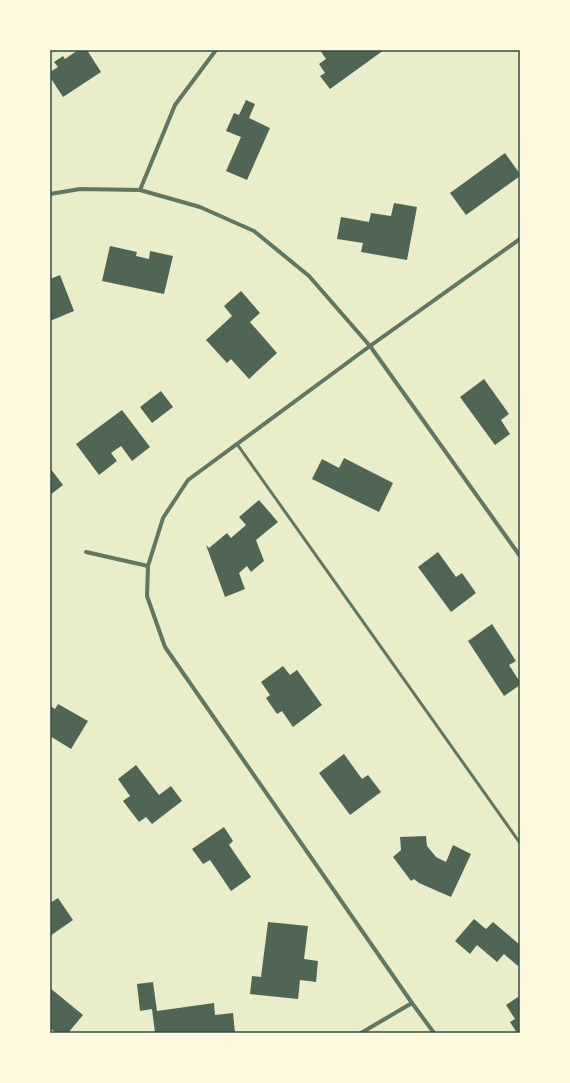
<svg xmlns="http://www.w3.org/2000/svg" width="570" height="1083" font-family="'PT Sans Narrow',sans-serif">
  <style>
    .building { fill: #4f6655 }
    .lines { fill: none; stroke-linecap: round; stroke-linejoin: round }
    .service { stroke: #617663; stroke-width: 3 }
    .minor { stroke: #617663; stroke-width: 4 }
    .neatline { fill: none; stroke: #344e41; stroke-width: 1.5 }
  </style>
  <rect width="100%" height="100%" fill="#e9edc9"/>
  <!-- building -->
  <g class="building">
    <path d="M 78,50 L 87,50 L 101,72 L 63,97 L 50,77 L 50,72 L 58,67 L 54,62 L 63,56 L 65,59 Z"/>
    <path d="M 320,50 L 384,50 L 330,89 L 320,76 L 325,73 L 319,64 L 326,59 Z"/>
    <path d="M 246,100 L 255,104 L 249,118 L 270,128 L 247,180 L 226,171 L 241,137 L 226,131 L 234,113 L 239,115 Z"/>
    <path d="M 505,153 L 520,174 L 520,176 L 466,215 L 450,193 Z"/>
    <path d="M 394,203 L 417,207 L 407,260 L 361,252 L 363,243 L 337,239 L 341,217 L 369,222 L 371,213 L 391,216 Z"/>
    <path d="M 110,246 L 137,252 L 136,256 L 149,259 L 150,251 L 173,256 L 164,294 L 102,281 Z"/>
    <path d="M 60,275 L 74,311 L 50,321 L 50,279 Z"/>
    <path d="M 241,291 L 260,313 L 250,322 L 277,353 L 249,379 L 231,359 L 227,363 L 206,340 L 232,316 L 224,306 Z"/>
    <path d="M 484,379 L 509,414 L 501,420 L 510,434 L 495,445 L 460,397 Z"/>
    <path d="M 161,391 L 173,407 L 152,423 L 140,407 Z"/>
    <path d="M 122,410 L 150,447 L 132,461 L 121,446 L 111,453 L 117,461 L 99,475 L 76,444 Z"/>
    <path d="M 344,458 L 393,483 L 379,512 L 312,479 L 322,459 L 339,468 Z"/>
    <path d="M 50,468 L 63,485 L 50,495 Z"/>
    <path d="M 259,500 L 278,522 L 256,540 L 264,561 L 263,559 L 264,561 L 251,572 L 247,566 L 239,573 L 245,589 L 225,597 L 206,545 L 209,548 L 227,533 L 231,538 L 246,525 L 239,517 Z"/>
    <path d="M 438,552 L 456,577 L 462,573 L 476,593 L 451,612 L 418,567 Z"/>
    <path d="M 492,624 L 516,661 L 509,665 L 520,682 L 520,685 L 504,696 L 468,641 Z"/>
    <path d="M 283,666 L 290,675 L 297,670 L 322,705 L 293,727 L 282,711 L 277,714 L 266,698 L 270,695 L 261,682 Z"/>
    <path d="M 58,704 L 88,721 L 71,749 L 50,736 L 50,706 L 55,709 Z"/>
    <path d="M 344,754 L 362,779 L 368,775 L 381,792 L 350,815 L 319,773 Z"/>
    <path d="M 136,765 L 159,795 L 171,786 L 182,801 L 152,824 L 146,817 L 139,822 L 123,801 L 130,796 L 118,779 Z"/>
    <path d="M 224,827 L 233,841 L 229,845 L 251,877 L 231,891 L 210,860 L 203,864 L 192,849 Z"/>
    <path d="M 426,836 L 427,846 L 436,857 L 446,862 L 453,845 L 471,854 L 451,897 L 419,883 L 414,879 L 411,881 L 393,857 L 401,850 L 400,837 Z"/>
    <path d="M 58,898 L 73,920 L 50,936 L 50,903 Z"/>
    <path d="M 474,919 L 486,929 L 493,922 L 520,945 L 520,964 L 518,966 L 504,954 L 497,962 L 477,945 L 470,954 L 455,941 Z"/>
    <path d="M 268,922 L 308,926 L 304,959 L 318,961 L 316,982 L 300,980 L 298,999 L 250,994 L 252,976 L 261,977 Z"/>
    <path d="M 153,982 L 157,1011 L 214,1003 L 215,1015 L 233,1013 L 235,1033 L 155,1033 L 152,1009 L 140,1011 L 137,984 Z"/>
    <path d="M 50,988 L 83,1015 L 68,1033 L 56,1033 L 50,1028 Z"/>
    <path d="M 518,997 L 520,1000 L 520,1033 L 517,1033 L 510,1022 L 515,1019 L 506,1005 Z"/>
  </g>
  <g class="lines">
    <!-- service -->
    <path class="service" d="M 237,444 L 520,843"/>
    <!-- minor -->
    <g class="minor">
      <path d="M 140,190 L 175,105 L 216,50"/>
      <path d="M 50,194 L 80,189 L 140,190 L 200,207 L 254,231 L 309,276 L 370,346 L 520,556"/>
      <path d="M 86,552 L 148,566"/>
      <path d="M 361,1033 L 412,1003"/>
      <path d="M 434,1033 L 412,1003 L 165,647 L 147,596 L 148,566 L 163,518 L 188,480 L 370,346 L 520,239"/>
    </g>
  </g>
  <!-- border -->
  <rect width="570" height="1083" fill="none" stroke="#fefae0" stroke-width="102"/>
  <rect x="51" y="51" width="468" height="981" class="neatline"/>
</svg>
